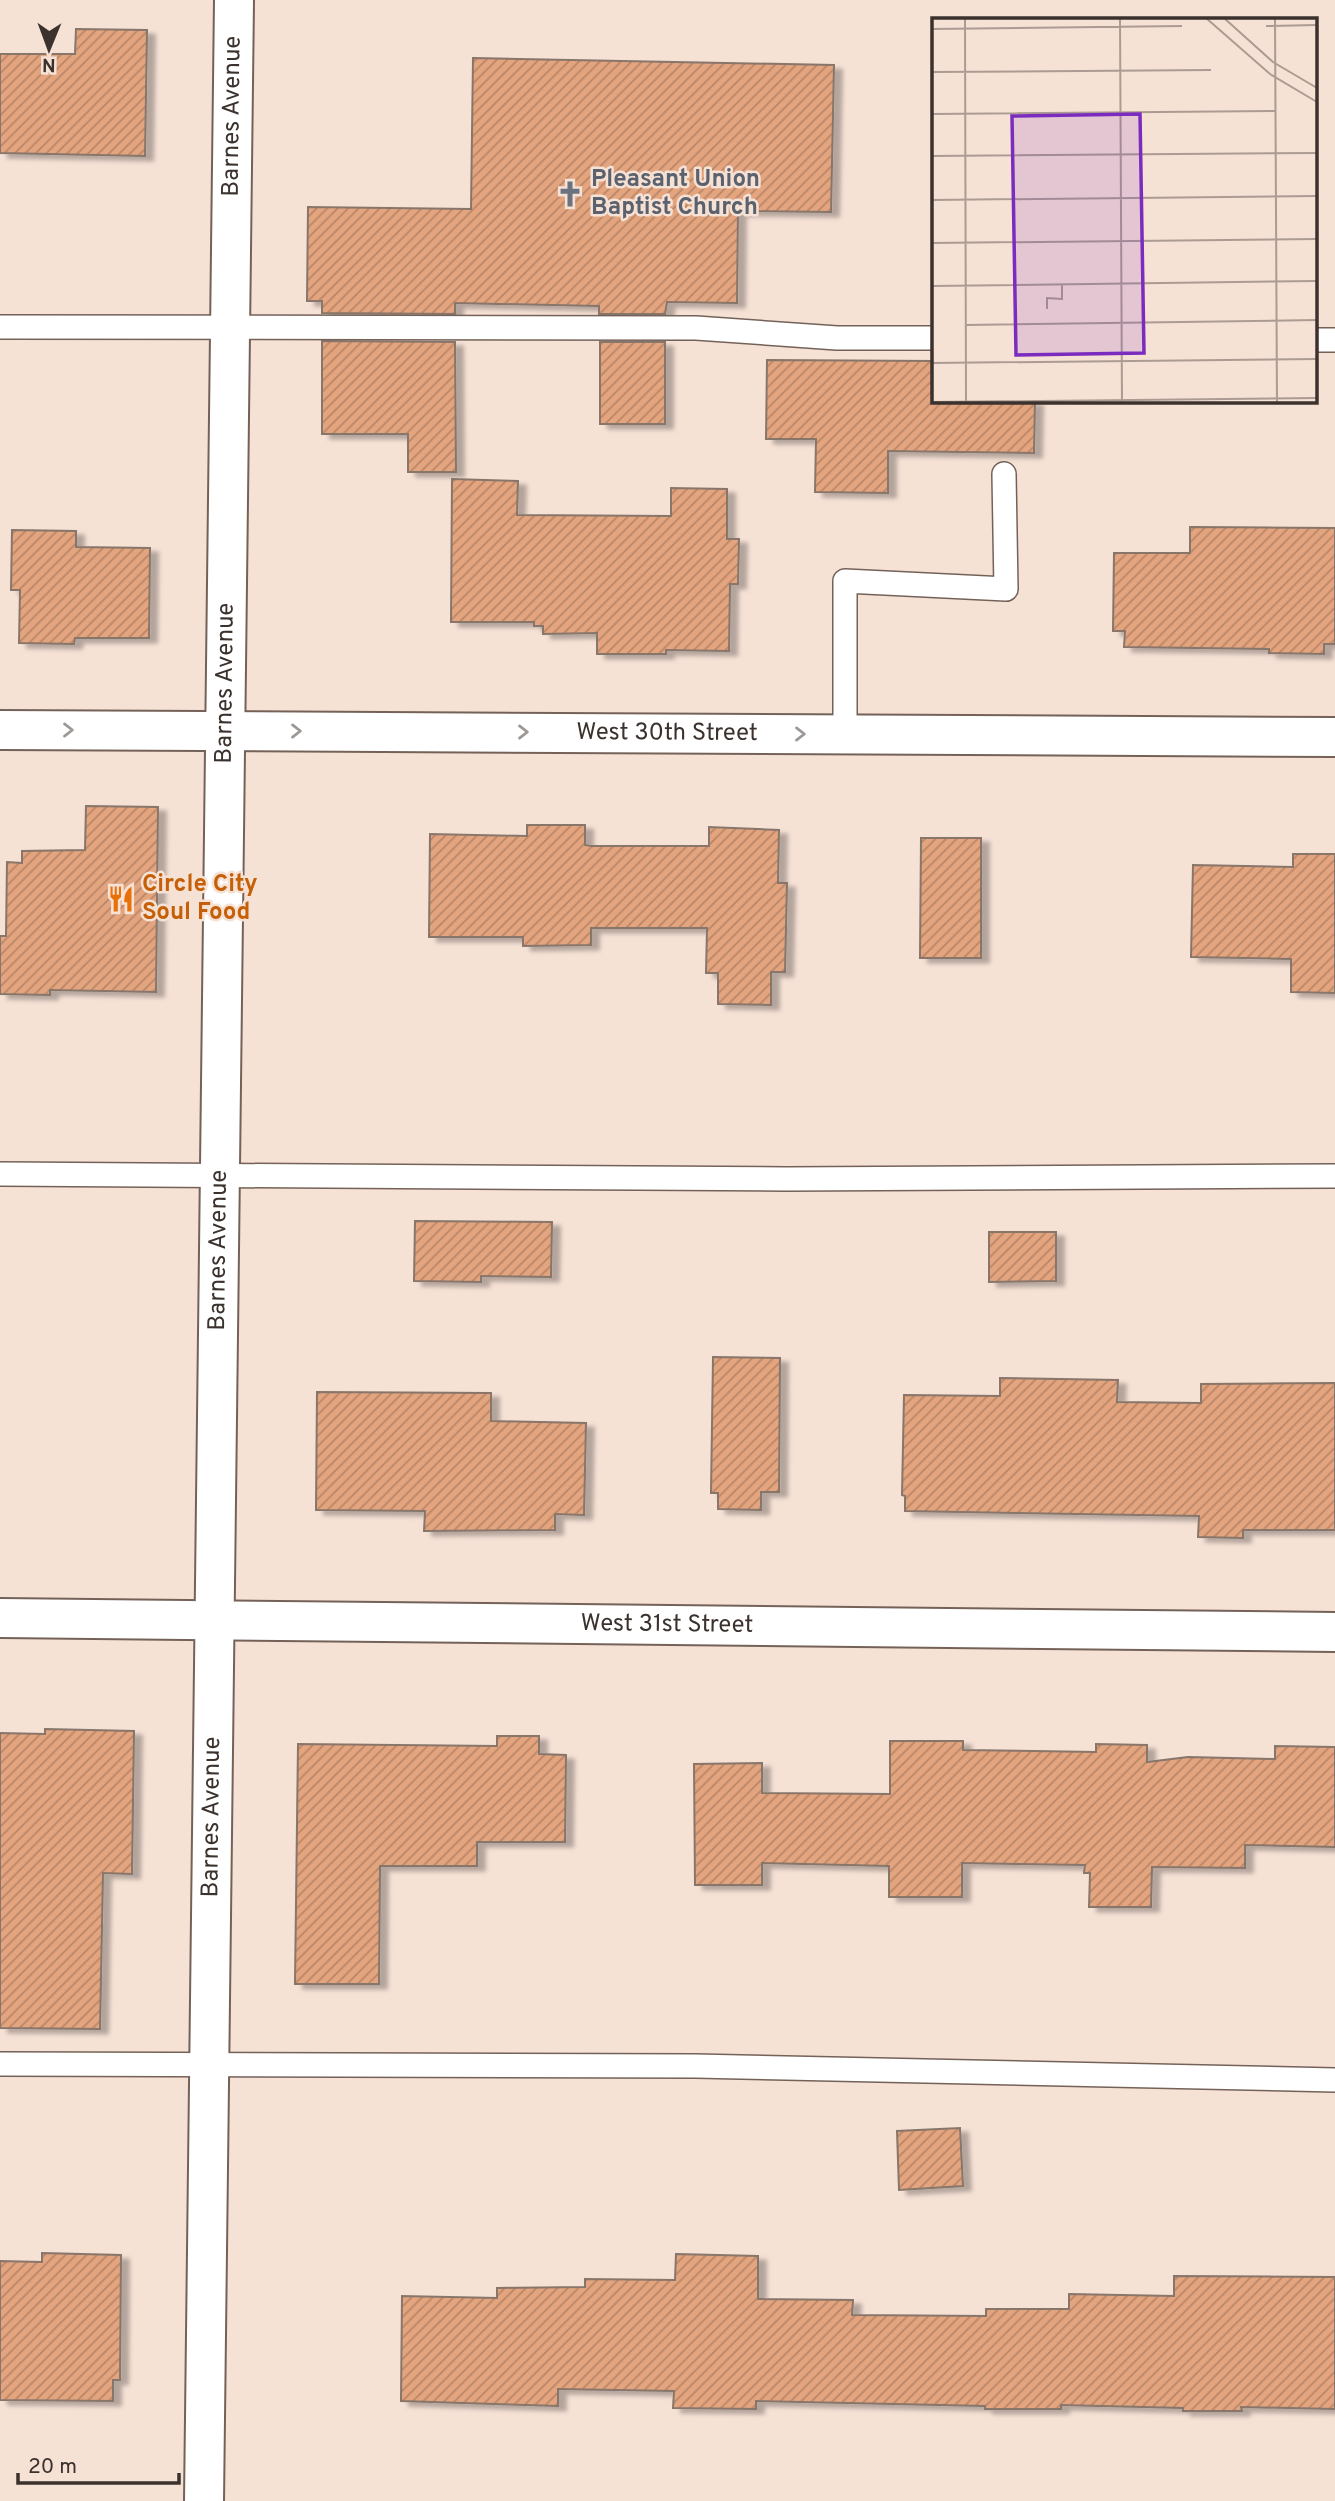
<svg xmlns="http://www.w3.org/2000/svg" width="1335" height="2501" font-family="Overpass,sans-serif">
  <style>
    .building { fill: url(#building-hatch); stroke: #88766b; stroke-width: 2; filter: url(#shadow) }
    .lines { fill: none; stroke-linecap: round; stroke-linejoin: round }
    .service-casing { stroke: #746258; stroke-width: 26 }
    .minor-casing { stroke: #746258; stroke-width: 42 }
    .secondary-casing { stroke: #746258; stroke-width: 42 }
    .service { stroke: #fff; stroke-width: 23 }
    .minor { stroke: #fff; stroke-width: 38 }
    .secondary { stroke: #fff; stroke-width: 38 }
    .oneway { stroke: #9d9896 }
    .labels { text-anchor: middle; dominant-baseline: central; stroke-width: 5; stroke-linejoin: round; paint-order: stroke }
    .street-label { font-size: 24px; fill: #3b322e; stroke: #f6e1d5 }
    .worship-label { font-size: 24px; font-weight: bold; fill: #5b616d; stroke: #f6e1d5; text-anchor: start }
    .food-label { font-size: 24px; font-weight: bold; fill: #c56008; stroke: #f6e1d5; text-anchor: start }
    .inset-road { fill: none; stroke: #ab9b92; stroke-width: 2 }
    .view { fill: #7b2cbf; fill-opacity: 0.15; stroke: #7b2cbf; stroke-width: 3.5 }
    .inset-edge { fill: none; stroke: #3b322e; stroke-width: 3.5 }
  </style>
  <defs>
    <pattern id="building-hatch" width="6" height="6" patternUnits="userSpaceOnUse" patternTransform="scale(1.75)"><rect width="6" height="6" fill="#e3a47e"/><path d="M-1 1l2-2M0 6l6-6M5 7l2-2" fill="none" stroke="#b98668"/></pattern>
    <filter id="shadow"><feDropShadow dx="8" dy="4.5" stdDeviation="2" flood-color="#0004"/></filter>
  </defs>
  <rect width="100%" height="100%" fill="#f6e1d5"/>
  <!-- building -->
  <g class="building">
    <path d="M 76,29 L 147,30 L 145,156 L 0,153 L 0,54 L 75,54 Z"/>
    <path d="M 473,58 L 834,65 L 831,212 L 738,211 L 737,303 L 667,302 L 665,314 L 599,314 L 599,306 L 455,303 L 455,314 L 322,313 L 322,301 L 307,301 L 308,207 L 471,209 Z"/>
    <path d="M 322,341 L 455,342 L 456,472 L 408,472 L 408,434 L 322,434 Z"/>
    <rect x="600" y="342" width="65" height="82"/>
    <path d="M 767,360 L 934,361 L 934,401 L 1035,401 L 1034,453 L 888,451 L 888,493 L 815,492 L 816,439 L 766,439 Z"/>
    <path d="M 452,479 L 518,481 L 517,515 L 671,516 L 671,488 L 727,489 L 727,539 L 739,539 L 738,584 L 730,584 L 729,651 L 666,650 L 666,654 L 597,654 L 597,633 L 543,634 L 543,626 L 534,626 L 534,622 L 451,622 Z"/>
    <path d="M 1190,527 L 1335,528 L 1335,644 L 1324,644 L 1324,654 L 1269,653 L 1269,649 L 1124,647 L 1125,631 L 1113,631 L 1114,553 L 1190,553 Z"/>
    <path d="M 12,530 L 76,531 L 76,547 L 150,548 L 149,638 L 75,638 L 74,644 L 19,643 L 20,590 L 11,590 Z"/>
    <path d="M 86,806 L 158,807 L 156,992 L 50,990 L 50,995 L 0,994 L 0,936 L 6,936 L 7,862 L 22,863 L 22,851 L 85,850 Z"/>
    <path d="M 527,825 L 585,825 L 585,845 L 591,846 L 709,846 L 709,827 L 779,830 L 778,883 L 787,883 L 785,972 L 771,972 L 771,1005 L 718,1004 L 718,973 L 706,973 L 707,928 L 591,928 L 591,945 L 523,946 L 523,937 L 429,937 L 430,834 L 527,836 Z"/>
    <path d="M 921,838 L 981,838 L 981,958 L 920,958 Z"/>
    <path d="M 1293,854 L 1335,854 L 1335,993 L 1291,992 L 1291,959 L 1191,957 L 1193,865 L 1293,867 Z"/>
    <path d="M 415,1221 L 552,1222 L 551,1277 L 481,1276 L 481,1282 L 414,1281 Z"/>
    <path d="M 989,1232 L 1056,1232 L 1056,1281 L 989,1282 Z"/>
    <path d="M 713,1357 L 780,1358 L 779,1492 L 761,1492 L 761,1510 L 718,1509 L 718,1493 L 711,1493 Z"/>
    <path d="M 1000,1378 L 1118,1380 L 1117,1402 L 1201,1403 L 1201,1384 L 1335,1383 L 1335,1530 L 1243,1530 L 1243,1538 L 1198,1537 L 1199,1516 L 905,1511 L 905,1496 L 902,1495 L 904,1395 L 1000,1396 Z"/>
    <path d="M 317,1392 L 491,1393 L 491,1421 L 586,1423 L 584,1515 L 555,1514 L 555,1530 L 424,1531 L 425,1511 L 316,1510 Z"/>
    <path d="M 45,1729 L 134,1731 L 132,1874 L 103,1873 L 100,2029 L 0,2028 L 0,1733 L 45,1734 Z"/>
    <path d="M 497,1736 L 539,1736 L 539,1754 L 566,1755 L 565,1842 L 477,1842 L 477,1866 L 380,1866 L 379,1984 L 295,1984 L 298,1744 L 497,1746 Z"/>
    <path d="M 890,1741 L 963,1741 L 963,1750 L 1096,1752 L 1096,1744 L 1147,1745 L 1147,1762 L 1188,1757 L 1275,1759 L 1275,1746 L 1335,1747 L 1335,1847 L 1245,1845 L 1245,1868 L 1152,1867 L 1151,1907 L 1089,1907 L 1090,1873 L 1084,1873 L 1085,1865 L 962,1863 L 962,1897 L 889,1897 L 889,1866 L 762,1863 L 762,1885 L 695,1885 L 694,1764 L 762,1763 L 762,1793 L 890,1794 Z"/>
    <path d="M 960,2128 L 963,2186 L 899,2190 L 897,2131 Z"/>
    <path d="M 42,2253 L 121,2255 L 120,2380 L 113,2380 L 113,2401 L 0,2400 L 0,2261 L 42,2262 Z"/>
    <path d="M 676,2254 L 758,2256 L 758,2299 L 853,2300 L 852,2315 L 986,2316 L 986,2309 L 1069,2309 L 1069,2294 L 1174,2296 L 1174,2276 L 1335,2277 L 1335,2409 L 1241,2407 L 1242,2411 L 1183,2411 L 1183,2408 L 1061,2405 L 1061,2409 L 985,2409 L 985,2406 L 756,2401 L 756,2409 L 673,2408 L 674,2391 L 558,2389 L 558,2406 L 401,2401 L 402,2296 L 497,2298 L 497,2288 L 585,2287 L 585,2279 L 675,2280 Z"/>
  </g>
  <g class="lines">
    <!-- service casing -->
    <g class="service-casing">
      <g id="service">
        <path d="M 0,327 L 696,328 L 837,338 L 934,338"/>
        <path d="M 1316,340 L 1335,340"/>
        <path d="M 845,734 L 845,581 L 1006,589 L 1004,474"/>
        <path d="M 0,1174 L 786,1179 L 1335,1176"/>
        <path d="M 0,2064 L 695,2066 L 1335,2080"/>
      </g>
    </g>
    <!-- minor casing -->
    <g class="minor-casing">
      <g id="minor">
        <path id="s1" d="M 0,1618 L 1335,1632"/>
        <path id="s2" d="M 204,2501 L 234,0"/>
      </g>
    </g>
    <!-- secondary casing -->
    <g class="secondary-casing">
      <g id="secondary">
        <path id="s3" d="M 0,730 L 1335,737"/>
      </g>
    </g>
    <!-- service -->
    <use href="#service" class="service"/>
    <!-- minor -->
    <use href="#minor" class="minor"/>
    <!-- secondary -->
    <use href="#secondary" class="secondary"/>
  </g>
  <!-- one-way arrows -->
  <defs><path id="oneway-chevron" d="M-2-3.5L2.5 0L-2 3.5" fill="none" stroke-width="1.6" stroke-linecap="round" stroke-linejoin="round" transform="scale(1.75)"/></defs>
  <g class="oneway">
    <use href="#oneway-chevron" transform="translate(68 730)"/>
    <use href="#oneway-chevron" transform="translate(296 731)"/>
    <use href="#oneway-chevron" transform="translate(523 732)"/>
    <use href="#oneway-chevron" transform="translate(800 734)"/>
  </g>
  <!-- icons -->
  <defs>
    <g id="church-bare" transform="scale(2.1)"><path d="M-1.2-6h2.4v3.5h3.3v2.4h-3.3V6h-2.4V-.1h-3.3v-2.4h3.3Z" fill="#6b7280" stroke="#f6e1d5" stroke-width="2.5" paint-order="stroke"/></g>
    <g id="restaurant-bare" transform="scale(2.1)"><path d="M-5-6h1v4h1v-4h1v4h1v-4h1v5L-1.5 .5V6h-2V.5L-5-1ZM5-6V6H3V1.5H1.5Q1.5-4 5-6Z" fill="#e8710a" stroke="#f6e1d5" stroke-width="2.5" paint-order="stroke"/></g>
  </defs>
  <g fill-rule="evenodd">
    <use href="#church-bare" x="570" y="194"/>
    <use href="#restaurant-bare" x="121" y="899"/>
  </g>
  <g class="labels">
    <!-- street labels -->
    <g class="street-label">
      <text stroke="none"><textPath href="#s2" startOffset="2385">Barnes Avenue</textPath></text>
      <text stroke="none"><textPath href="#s2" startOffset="1818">Barnes Avenue</textPath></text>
      <text stroke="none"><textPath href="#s3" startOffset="667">West 30th Street</textPath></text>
      <text stroke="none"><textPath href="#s2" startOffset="1251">Barnes Avenue</textPath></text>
      <text stroke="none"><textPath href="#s1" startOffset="667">West 31st Street</textPath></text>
      <text stroke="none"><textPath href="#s2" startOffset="684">Barnes Avenue</textPath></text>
    </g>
    <!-- worship labels -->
    <g class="worship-label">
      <text x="591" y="180">Pleasant Union<tspan x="591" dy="28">Baptist Church</tspan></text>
    </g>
    <!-- food labels -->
    <g class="food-label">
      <text x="142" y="885">Circle City<tspan x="142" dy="28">Soul Food</tspan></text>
    </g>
  </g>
  <!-- overview -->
  <g transform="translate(932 18)">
    <rect width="385" height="385" fill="#f6e1d5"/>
    <path class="inset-road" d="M 33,0 L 34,385M 188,0 L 190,385M 274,0 L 338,56 L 385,84M 292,0 L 341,44 L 385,70M 343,0 L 345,385M 334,8 L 385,7M 0,11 L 250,8M 0,54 L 279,52M 0,96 L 343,93M 0,138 L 385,135M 0,182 L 385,178M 0,225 L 385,221M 0,268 L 385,263M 115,291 L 115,280 L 130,281 L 130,266M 34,307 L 385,302M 0,345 L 385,341M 0,384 L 385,380"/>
    <path class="view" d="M 208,96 L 212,335 L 84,337 L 80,98 Z"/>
    <rect width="385" height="385" class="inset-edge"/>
  </g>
  <!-- north arrow -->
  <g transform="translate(49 49) rotate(181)" stroke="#f6e1d5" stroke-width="5" paint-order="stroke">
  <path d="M0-5L12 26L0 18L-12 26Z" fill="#3b322e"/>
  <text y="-10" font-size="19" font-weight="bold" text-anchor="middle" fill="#3b322e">N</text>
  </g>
  <!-- scale -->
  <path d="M18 2473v10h161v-10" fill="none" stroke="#3b322e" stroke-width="3.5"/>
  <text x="28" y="2473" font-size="21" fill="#3b322e" stroke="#f6e1d5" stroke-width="5" paint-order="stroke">20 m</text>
</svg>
